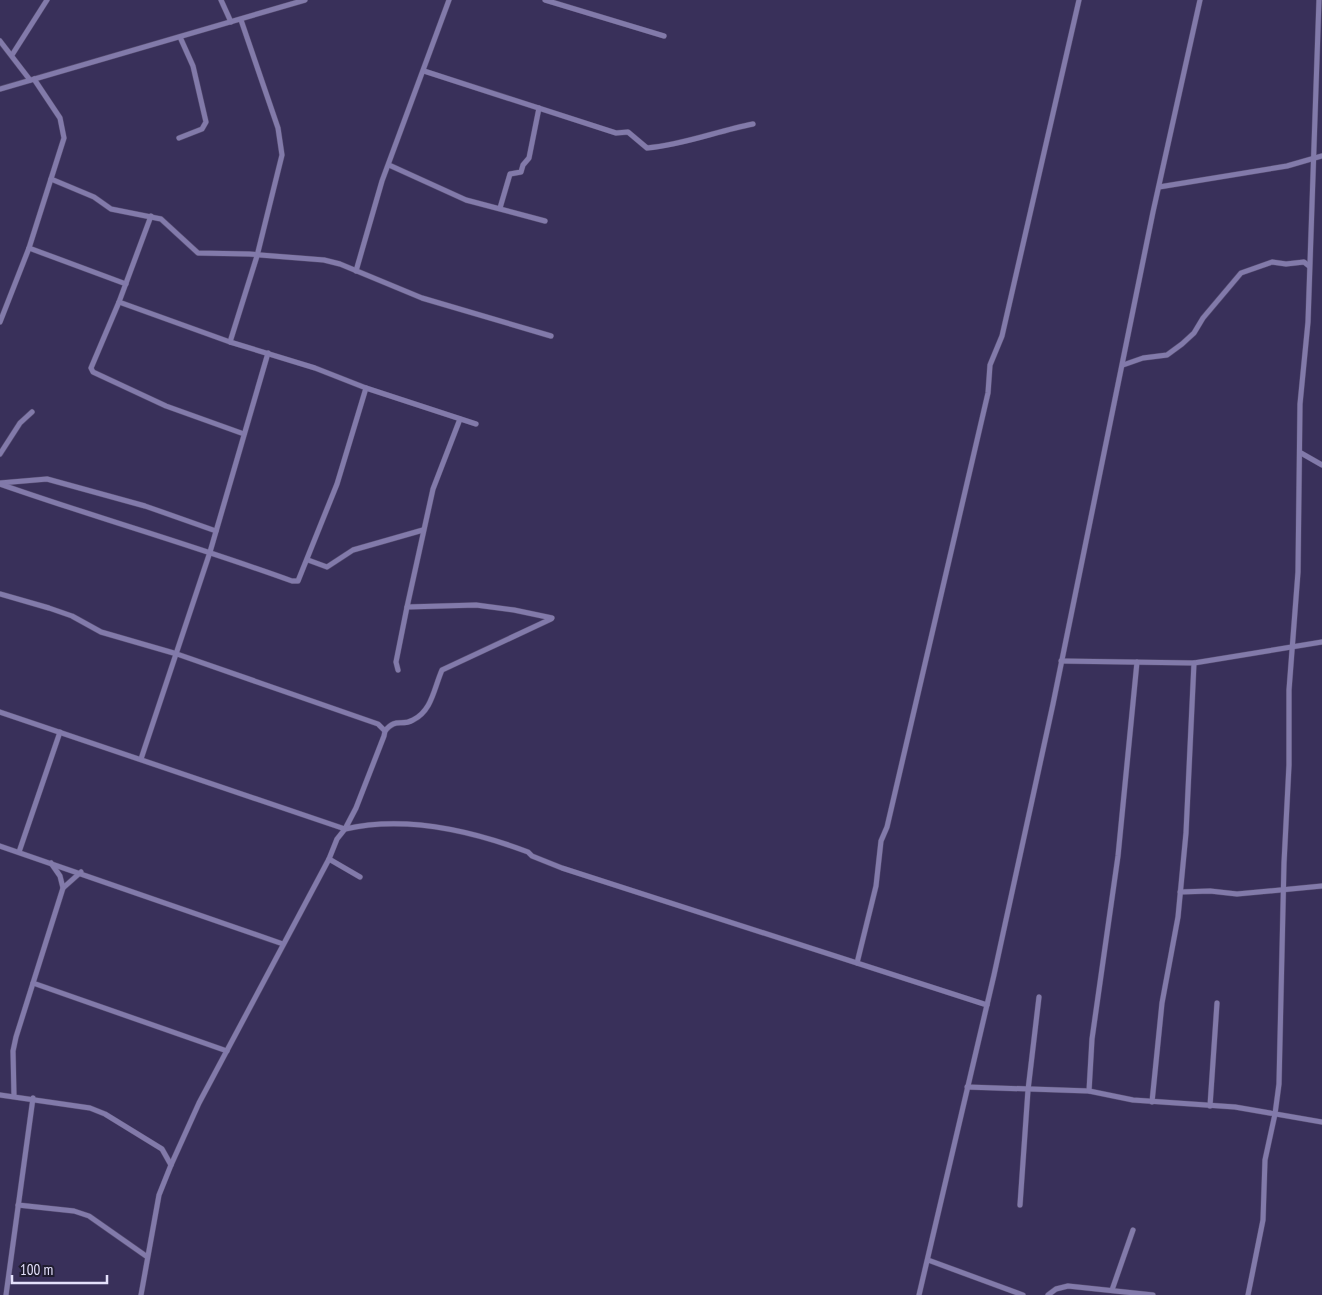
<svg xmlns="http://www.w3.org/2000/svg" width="1322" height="1295" font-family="'PT Sans Narrow',sans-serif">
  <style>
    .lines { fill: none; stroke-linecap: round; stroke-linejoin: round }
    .minor-casing { stroke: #544b6f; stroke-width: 6 }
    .minor { stroke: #827aaa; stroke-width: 5 }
  </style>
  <rect width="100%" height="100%" fill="#39305a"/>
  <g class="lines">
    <!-- minor casing -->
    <g class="minor-casing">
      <g id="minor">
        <path d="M 221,0 L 231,22"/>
        <path d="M 545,0 L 664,36"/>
        <path d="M 0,41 L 30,80"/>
        <path d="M 12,55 L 47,0"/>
        <path d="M 424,71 L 616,133 L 628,132 L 647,148 C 683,145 717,131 753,124"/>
        <path d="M 0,89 L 305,0"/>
        <path d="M 179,138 L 202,129 L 206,122 L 193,66 L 180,37"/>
        <path d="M 389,165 L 466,200 L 545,221"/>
        <path d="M 51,179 L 94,197 L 111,209 L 161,219 L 198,253 L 249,254 L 324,260 L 340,264 L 422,298 L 551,336"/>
        <path d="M 1159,187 L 1287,166 L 1322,156"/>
        <path d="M 500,208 L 510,174 L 521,172 L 523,165 L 529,158 L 539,108"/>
        <path d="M 151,216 L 119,302 L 91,368 L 93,372 L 166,406 L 244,434"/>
        <path d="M 29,248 L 126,284"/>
        <path d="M 356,271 L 382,181 L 449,0"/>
        <path d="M 119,302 L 230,342 L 315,368 L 366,388 L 476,424"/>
        <path d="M 0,322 L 29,248 L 64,138 L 60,118 L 34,79"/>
        <path d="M 230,342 L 257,256 L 282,155 L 278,128 L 241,20"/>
        <path d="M 1123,365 L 1143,358 L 1167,355 L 1182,344 L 1194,333 L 1203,318 L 1241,273 L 1272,262 L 1286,264 L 1304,262 L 1309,266"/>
        <path d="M 460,419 L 433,489 L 407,607 L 476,605 L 514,610 L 552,618"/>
        <path d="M 1301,453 L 1322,465"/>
        <path d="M 0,454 L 20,423 L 32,412"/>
        <path d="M 0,483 L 47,479 L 145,506 L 216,531"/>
        <path d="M 0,484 C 97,518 196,546 292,581 L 298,581 L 337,484 L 366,388"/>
        <path d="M 308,560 L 327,567 L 353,550 L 423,530"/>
        <path d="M 0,594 L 49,608 L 72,616 L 101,632 L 177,654 L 378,724 L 385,731 L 384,736 L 356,808 L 345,829 C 406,815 470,830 528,852 L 532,856 L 562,868 L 987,1005"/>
        <path d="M 1061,661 L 1194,663 L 1322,642"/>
        <path d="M 398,670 L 396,662 L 407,607"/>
        <path d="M 0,712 L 345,829 L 337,839 L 329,859 L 199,1103 L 171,1165 L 159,1195 L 141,1295"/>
        <path d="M 385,731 C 396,717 401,727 413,720 C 432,711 434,688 442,670 L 551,619"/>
        <path d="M 141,759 L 210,552 L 268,353"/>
        <path d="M 0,846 L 283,944"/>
        <path d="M 19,852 L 60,732"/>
        <path d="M 329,859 L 360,877"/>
        <path d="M 51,863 L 60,876 L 63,888 L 81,872"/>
        <path d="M 1180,892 L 1210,891 L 1237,894 L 1322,886"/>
        <path d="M 857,963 L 876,886 L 881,841 L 887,827 L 988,393 L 990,365 L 1002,336 L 1079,0"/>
        <path d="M 33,983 L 227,1051"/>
        <path d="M 967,1087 L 1089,1091 L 1133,1100 L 1235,1107 L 1322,1122"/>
        <path d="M 1089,1091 L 1092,1039 L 1118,856 L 1137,662"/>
        <path d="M 0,1095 L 90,1108 L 105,1114 L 162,1149 L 171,1165"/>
        <path d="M 14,1096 L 13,1051 L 16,1037 L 63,888"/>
        <path d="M 1152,1102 L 1162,1003 L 1178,917 L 1186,833 L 1194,663"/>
        <path d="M 1210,1106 L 1217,1003"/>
        <path d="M 18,1205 L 74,1211 L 89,1216 L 146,1256"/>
        <path d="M 1020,1205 L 1028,1090 L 1039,997"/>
        <path d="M 928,1260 L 1023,1295"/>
        <path d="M 1112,1290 L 1133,1230"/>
        <path d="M 6,1295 L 33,1098"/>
        <path d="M 919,1295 L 994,975 L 1053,704 L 1153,212 L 1200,0"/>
        <path d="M 1048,1295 L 1056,1289 L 1068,1286 L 1153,1295"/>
        <path d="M 1248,1295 L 1263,1220 L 1265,1160 L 1275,1114 L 1279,1084 L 1284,863 L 1289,765 L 1289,690 L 1298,572 L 1300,404 L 1308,322 L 1319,0"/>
      </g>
    </g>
    <!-- minor -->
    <use href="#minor" class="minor"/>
  </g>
  <!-- scale -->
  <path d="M12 1275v8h95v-8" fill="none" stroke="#e4e0fb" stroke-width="2.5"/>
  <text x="20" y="1275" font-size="15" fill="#e4e0fb" stroke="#1f1c2f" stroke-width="4" paint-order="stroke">100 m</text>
</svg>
